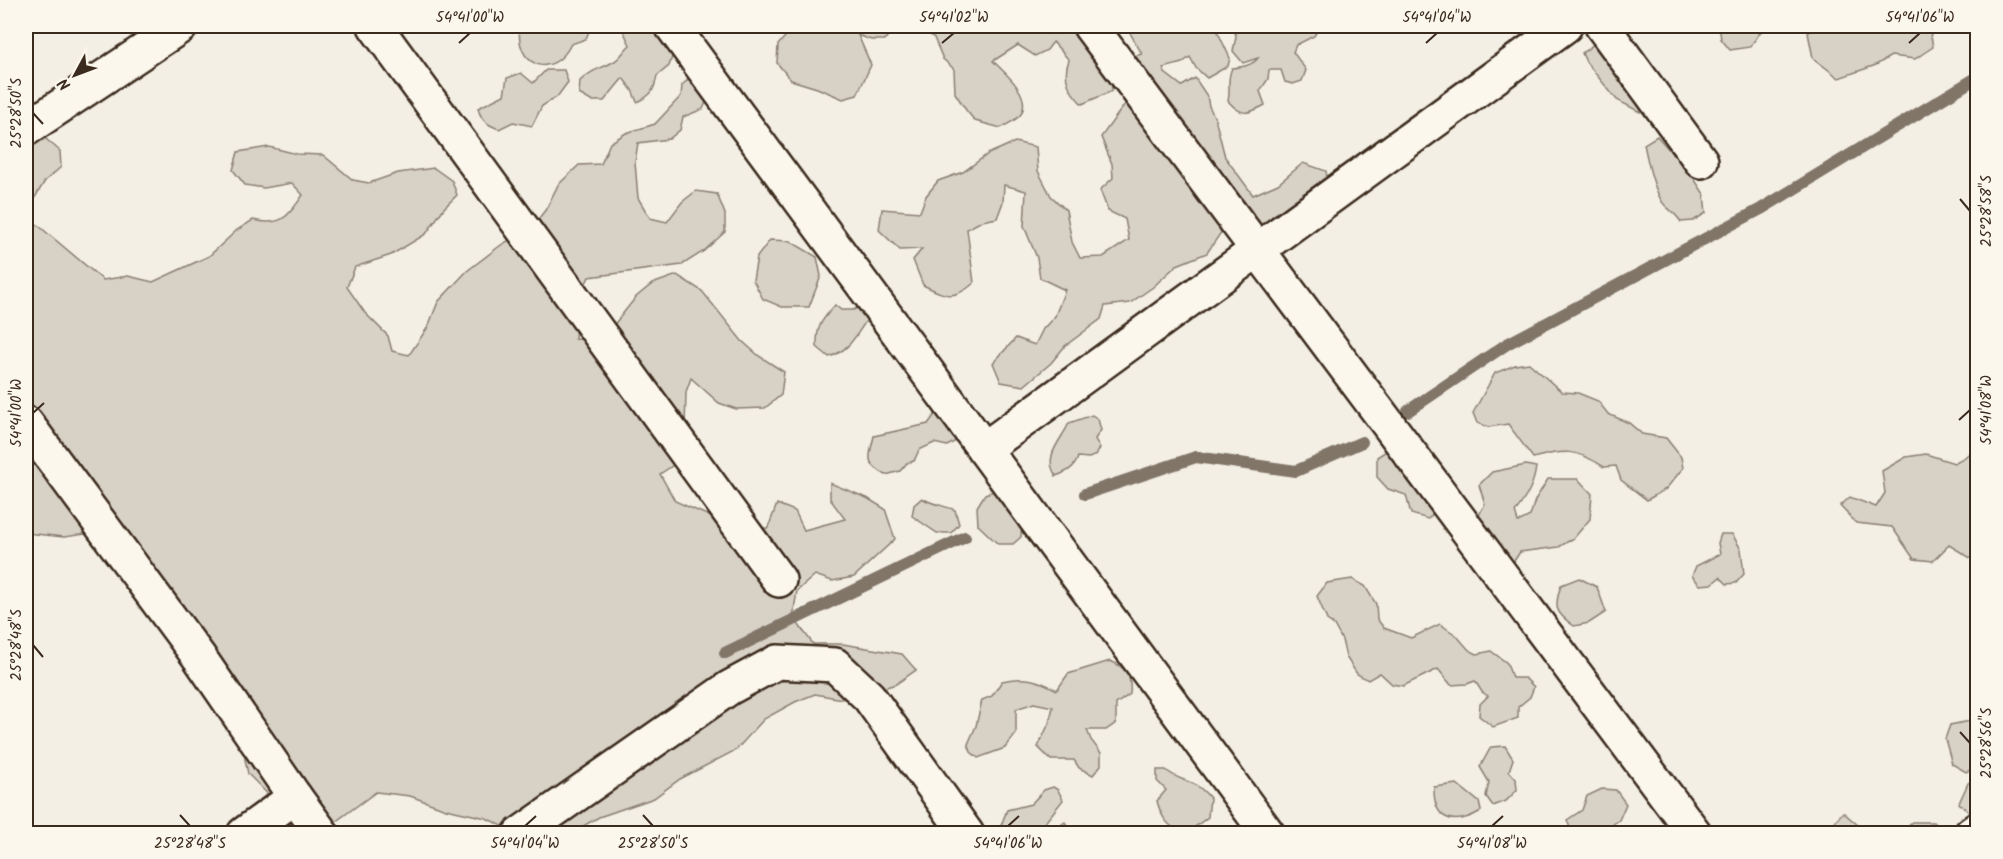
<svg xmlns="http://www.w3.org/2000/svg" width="2003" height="859" font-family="Kalam,sans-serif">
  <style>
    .green { fill: #d8d1c6; stroke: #8a7e72; stroke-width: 1.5 }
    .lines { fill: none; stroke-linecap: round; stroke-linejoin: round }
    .stream { stroke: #817468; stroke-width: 12 }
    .minor-casing { stroke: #3b2a1e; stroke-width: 38 }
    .tertiary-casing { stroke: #3b2a1e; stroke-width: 38 }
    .minor { stroke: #fbf7ec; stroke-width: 33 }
    .tertiary { stroke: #fbf7ec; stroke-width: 33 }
    .ticks { fill: none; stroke: #3b2a1e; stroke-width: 2 }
    .neatline { fill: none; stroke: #3b2a1e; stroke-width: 2 }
    .ticks-label { font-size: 15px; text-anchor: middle; fill: #3b2a1e }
  </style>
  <rect width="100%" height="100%" fill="#f3efe4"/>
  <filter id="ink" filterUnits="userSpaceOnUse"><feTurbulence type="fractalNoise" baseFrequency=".0167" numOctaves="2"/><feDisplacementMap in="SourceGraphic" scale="12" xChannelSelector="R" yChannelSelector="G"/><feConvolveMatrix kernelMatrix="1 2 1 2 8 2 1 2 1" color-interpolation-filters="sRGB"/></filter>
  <g filter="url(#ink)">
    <!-- green -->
    <g class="green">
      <path d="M 520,26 L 548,26 L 556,28 L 562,26 L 587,26 L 590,28 L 586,39 L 571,44 C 552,82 514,65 520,26 Z"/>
      <path d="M 621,26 L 661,26 L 673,54 L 669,66 L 657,76 C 654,91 651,96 637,102 L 632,90 L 623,78 L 604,101 L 591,101 L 579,94 L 580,81 C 594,68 599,70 613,62 C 620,59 624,50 630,45 Z"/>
      <path d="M 794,26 L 894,26 L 885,40 L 871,40 L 858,35 L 871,65 L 857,95 L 843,99 L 817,88 L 791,80 L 777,63 L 778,45 Z"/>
      <path d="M 920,26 L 1081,26 L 1111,76 L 1112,91 L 1082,104 C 1069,91 1062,78 1069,60 L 1053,42 L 1047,50 L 1035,56 L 1018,45 L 993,61 C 1005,73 1032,95 1021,114 C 1017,120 1007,124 1001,128 L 975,121 L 966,110 L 955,93 L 954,69 L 943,59 L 934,38 Z"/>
      <path d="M 1129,26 L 1215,26 L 1230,58 L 1228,66 L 1207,78 L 1196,68 L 1190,57 L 1182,63 L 1163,68 L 1165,73 L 1182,86 L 1195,78 L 1207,96 L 1209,106 L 1215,118 L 1225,157 L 1253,195 L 1278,184 L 1303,163 L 1326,171 L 1328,184 L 1278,222 L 1252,229 L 1130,57 L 1142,54 L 1129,31 Z"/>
      <path d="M 1234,26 L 1285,26 L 1284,28 L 1290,26 L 1320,26 L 1314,36 L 1296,45 L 1293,52 L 1306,70 L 1302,81 L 1293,84 L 1285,82 L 1281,70 L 1269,70 L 1268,79 L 1260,91 L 1265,105 C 1248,114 1242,117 1228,101 C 1231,88 1226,81 1232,68 C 1241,67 1252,66 1258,58 L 1243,63 L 1233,51 L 1236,37 Z"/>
      <path d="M 1719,26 L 1760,26 L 1762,30 L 1750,47 L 1730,50 L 1721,39 Z"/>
      <path d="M 1811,26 L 1929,26 L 1933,47 L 1915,59 L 1891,56 L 1876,65 L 1839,78 L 1813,58 L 1808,33 Z"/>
      <path d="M 1593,45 L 1610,54 L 1647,103 L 1640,112 L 1617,100 L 1586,62 L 1582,53 Z"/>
      <path d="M 546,70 L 564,70 L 568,82 L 557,97 L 542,106 L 532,126 L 513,122 L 499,129 C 488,125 481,121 478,108 L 504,95 L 507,78 L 521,73 L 533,83 Z"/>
      <path d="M 692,76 L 708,98 L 703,109 L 683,117 L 680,130 L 669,139 L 638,143 L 635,162 L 638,198 L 650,218 L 667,222 L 682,202 L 696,191 L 717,194 L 725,214 L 725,232 L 704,251 L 682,265 L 589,277 L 578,299 L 575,339 L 595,340 L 613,326 L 636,297 L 652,284 L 677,275 L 702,291 L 742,341 L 759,356 L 784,372 L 781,395 L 765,408 L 736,409 L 719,403 L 691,378 L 686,392 L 685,428 L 675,464 L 660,474 L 675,501 L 716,519 L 744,528 L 768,528 L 777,504 L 795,511 L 804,530 L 845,519 L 830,499 L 830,483 L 867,498 L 885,509 L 895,539 L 854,577 L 832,581 L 815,575 L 797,591 L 793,617 L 813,644 L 843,644 L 902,654 L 916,670 L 896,684 L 870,692 L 842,699 L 815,694 L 795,702 L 764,719 L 736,750 L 680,779 L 654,798 L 599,817 L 571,833 L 517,833 L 486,818 L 446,809 L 410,796 L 376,792 L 335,822 L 296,823 L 248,774 L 241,740 L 92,533 L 64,537 L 26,533 L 26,215 L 103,280 L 128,276 L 153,282 L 209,256 L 237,230 L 253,220 C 282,227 288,216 303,195 L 292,183 L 264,188 L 245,185 L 233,170 L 238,152 L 269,147 L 297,154 L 323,155 L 353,180 L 369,183 L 398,173 L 434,168 L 452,181 L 457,195 L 444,208 L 426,234 L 391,255 L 355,267 L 347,287 L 365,313 L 388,336 L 392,351 L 409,355 L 428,327 L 438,302 L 467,271 L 501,245 L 533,226 L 546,209 L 558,185 L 579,165 L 601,164 L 610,143 L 626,133 L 655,124 L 681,96 L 682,85 Z"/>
      <path d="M 1125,104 L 1137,104 L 1174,166 L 1191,187 L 1212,200 L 1222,231 L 1207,253 L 1177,265 L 1153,287 L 1130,303 L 1105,306 L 1101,319 L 1065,346 L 1051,363 L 1024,386 L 1001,382 L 993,363 L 1016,338 L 1035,345 L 1043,329 L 1055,316 L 1065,290 L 1040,278 L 1037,258 L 1024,226 L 1026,191 L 1004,185 L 1003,202 L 997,218 L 982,221 L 967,229 L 974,283 C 953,301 946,296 923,285 L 913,260 L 922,249 L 900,250 L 879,230 L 882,209 L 920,212 L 926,196 L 938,181 L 963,172 L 988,154 L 1015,142 L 1036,147 L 1038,171 L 1051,196 L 1066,210 L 1072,242 L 1080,258 L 1103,257 L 1129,240 L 1125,219 L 1108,211 L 1100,190 L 1113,178 L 1112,164 L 1101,137 Z"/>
      <path d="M 39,133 L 60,151 L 61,167 L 45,181 L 26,212 L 26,137 Z"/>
      <path d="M 1657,136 L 1693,177 L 1704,194 L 1706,213 L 1693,221 L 1681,222 C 1675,212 1664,207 1661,200 C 1652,183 1648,163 1644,144 Z"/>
      <path d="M 770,240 L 790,241 L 817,257 L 821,276 L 809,307 L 782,307 L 763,299 L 753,280 L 757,257 Z"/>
      <path d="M 835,305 L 841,310 L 853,310 L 860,307 L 869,317 C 856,334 851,350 829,357 L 817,347 C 816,326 822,320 835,305 Z"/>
      <path d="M 1529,363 L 1562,392 L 1578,393 L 1598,401 L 1608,414 L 1629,423 L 1642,434 L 1666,438 L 1681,457 L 1683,468 L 1666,489 L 1647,500 L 1621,480 L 1616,466 L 1604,467 C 1575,448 1565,450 1533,458 L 1508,424 L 1489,427 L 1477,423 L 1473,413 L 1495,373 L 1515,365 Z"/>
      <path d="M 949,411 L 958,440 L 947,446 L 934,443 L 919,450 L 914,461 L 907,463 L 900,471 L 886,475 C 864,463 869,458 874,436 L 928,424 L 936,413 Z"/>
      <path d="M 1092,415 L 1098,419 L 1101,430 L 1095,439 L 1100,448 L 1096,455 L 1089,458 L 1078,457 C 1075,468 1067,472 1056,476 C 1042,456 1062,440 1069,423 Z"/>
      <path d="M 1977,446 L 1977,562 L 1949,545 L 1933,561 L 1914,559 L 1892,527 L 1856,523 L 1840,506 L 1850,497 L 1876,507 L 1885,493 L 1882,471 L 1906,457 L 1926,454 L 1954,463 L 1965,457 Z"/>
      <path d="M 1391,448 L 1440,507 L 1428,519 L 1411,514 L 1406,495 L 1388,489 L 1377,477 L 1377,457 Z"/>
      <path d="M 1526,465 L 1536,467 C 1534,485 1526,498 1515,512 L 1518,522 L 1530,516 L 1535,500 L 1548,479 L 1578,479 L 1592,494 L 1590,519 L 1574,538 L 1559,547 L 1520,552 L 1514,561 L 1491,552 L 1477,534 L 1479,515 L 1485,504 L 1479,485 L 1492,472 Z"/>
      <path d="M 997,490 L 1022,518 L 1021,537 L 1013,544 L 998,544 L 978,525 L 977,507 L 985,494 Z"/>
      <path d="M 922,498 C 933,505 943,505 955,510 L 959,524 L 951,533 L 937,533 L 912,516 L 914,505 Z"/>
      <path d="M 1721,534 L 1732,534 L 1741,549 L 1744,574 L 1736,583 L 1727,584 L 1720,577 L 1712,584 L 1700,585 L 1692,576 L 1696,566 L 1720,554 L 1718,543 Z"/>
      <path d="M 1579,578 L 1597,587 L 1606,612 L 1589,623 L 1574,626 C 1554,612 1554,607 1561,585 Z"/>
      <path d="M 1352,579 L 1365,586 L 1376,604 L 1377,619 L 1384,628 L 1411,638 L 1440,624 L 1456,635 L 1469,650 L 1477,654 L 1491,651 L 1507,663 L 1512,678 L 1525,678 L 1534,687 L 1530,697 L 1518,707 L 1518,718 L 1493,727 L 1479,716 L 1480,704 L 1488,696 L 1482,692 L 1475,681 L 1467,684 L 1451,685 L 1438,669 L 1403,686 L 1392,684 L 1380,673 L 1368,680 L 1357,674 L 1346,657 L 1342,640 L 1334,625 L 1327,620 L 1317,596 L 1327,583 Z"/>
      <path d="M 1110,661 C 1126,667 1132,676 1130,694 L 1116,704 L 1116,723 L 1106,730 L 1087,730 L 1091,740 L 1101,753 L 1101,765 L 1093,775 L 1079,768 L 1074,760 L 1051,760 L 1038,747 L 1049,723 L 1053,707 L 1034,703 L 1016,709 L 1016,734 L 1005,748 L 978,758 L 971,752 L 968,744 L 976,726 L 982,700 L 992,696 L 1002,681 C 1024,676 1037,679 1057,690 L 1068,674 Z"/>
      <path d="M 1970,721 L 1977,722 L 1977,767 L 1966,772 L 1952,764 L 1945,739 L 1950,725 Z"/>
      <path d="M 1505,746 L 1513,759 L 1509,771 L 1516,779 L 1517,790 L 1506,801 L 1493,806 L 1486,796 L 1489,782 L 1480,767 L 1491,747 Z"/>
      <path d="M 1157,770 L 1166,770 C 1182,784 1193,777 1210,798 L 1208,817 L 1192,829 L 1179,832 C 1166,824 1161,816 1157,801 L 1166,790 L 1157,781 Z"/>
      <path d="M 1977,779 L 1977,817 L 1972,815 L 1959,803 L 1968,783 Z"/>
      <path d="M 1457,784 L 1479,802 L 1481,811 C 1454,827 1433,821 1434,787 Z"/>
      <path d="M 1053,787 L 1058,790 L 1063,800 L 1043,825 L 1044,832 L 1055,829 L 1065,822 L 1072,833 L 998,833 L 1007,810 L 1031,804 L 1044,790 Z"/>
      <path d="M 1602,789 L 1616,790 L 1626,804 L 1619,820 L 1606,829 L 1591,828 L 1578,831 L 1570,828 L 1567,820 L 1582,810 L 1587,796 Z"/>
      <path d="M 1843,812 L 1867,833 L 1825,833 Z"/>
      <path d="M 1912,822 L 1934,822 L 1946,833 L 1899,833 Z"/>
    </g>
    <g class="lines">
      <!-- stream -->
      <g class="stream">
        <path d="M 1408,411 L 1507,344 L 1761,209 L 1978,77"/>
        <path d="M 1085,494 L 1196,457 L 1296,471 L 1362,442"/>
        <path d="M 725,653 L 965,537"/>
      </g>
      <!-- minor casing -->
      <g class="minor-casing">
        <g id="minor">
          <path d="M 375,26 L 779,580"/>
          <path d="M 1090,26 L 1695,834"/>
          <path d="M 1602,26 L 1701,161"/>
          <path d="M 26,129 L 181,26"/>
          <path d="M 26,423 L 199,657 L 295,797 L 322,834"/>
          <path d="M 984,449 L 1565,26"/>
          <path d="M 244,834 L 295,797"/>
          <path d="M 520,834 L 729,688 L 777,662 L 835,665 L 869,697 L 967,834"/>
          <path d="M 1971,834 L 1978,829"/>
        </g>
      </g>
      <!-- tertiary casing -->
      <g class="tertiary-casing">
        <path id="tertiary" d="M 672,26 L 1268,834"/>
      </g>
      <!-- minor -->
      <use href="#minor" class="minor"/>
      <!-- tertiary -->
      <use href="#tertiary" class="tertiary"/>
    </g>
  </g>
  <!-- ticks -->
  <path class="ticks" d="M 459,43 L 470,33M 942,43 L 954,33M 1426,43 L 1437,33M 1909,43 L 1920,33M 33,113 L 43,124M 1960,199 L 1970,211M 33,413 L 44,403M 1959,420 L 1970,410M 33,645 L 43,657M 1960,732 L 1970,743M 180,815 L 190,826M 643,815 L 653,826M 525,826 L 536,816M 1008,826 L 1019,816M 1492,826 L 1503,816"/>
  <!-- margin -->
  <rect width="2003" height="859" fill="none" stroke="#fbf7ec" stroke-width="66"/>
  <!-- north arrow -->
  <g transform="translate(75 75) rotate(229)" stroke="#fbf7ec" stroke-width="4.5" paint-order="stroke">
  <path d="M0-4.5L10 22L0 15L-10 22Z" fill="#3b2a1e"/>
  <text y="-9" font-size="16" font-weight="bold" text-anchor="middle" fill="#3b2a1e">N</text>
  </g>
  <rect x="33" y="33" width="1937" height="793" class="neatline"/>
  <g class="ticks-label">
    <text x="470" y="22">54°41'00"W</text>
    <text x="954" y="22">54°41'02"W</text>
    <text x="1437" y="22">54°41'04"W</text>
    <text x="1920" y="22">54°41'06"W</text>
    <text transform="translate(16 113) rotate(-90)" y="5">25°28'50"S</text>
    <text transform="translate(1986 211) rotate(-90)" y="5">25°28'58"S</text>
    <text transform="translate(1986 410) rotate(-90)" y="5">54°41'08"W</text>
    <text transform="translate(16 413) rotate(-90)" y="5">54°41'00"W</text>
    <text transform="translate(16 645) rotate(-90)" y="5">25°28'48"S</text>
    <text transform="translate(1986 743) rotate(-90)" y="5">25°28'56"S</text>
    <text x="190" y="848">25°28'48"S</text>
    <text x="525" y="848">54°41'04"W</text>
    <text x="653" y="848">25°28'50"S</text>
    <text x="1008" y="848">54°41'06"W</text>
    <text x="1492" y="848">54°41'08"W</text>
  </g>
</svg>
